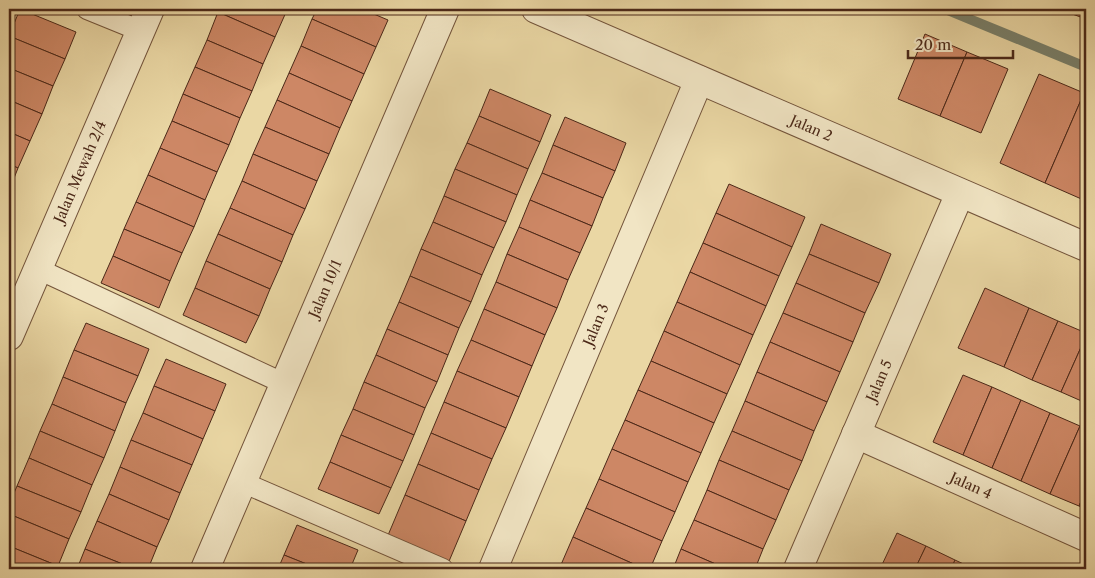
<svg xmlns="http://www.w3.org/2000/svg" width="1095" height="578" font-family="'Libre Caslon Text',serif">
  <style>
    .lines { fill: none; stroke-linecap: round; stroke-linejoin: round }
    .stream { stroke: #79806b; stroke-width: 10 }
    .building { fill: #cd8765; stroke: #4b2818 }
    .lane-casing { stroke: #73543b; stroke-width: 22 }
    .street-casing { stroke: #73543b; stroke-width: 30 }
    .lane { stroke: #f1e5c4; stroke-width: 20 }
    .street { stroke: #f1e5c4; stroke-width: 28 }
    .labels { text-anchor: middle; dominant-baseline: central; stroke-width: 4; stroke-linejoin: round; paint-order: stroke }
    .street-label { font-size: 14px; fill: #4b2818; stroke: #f1e5c4 }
  </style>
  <rect width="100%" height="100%" fill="#ead7a4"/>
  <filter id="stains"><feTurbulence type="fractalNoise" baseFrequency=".004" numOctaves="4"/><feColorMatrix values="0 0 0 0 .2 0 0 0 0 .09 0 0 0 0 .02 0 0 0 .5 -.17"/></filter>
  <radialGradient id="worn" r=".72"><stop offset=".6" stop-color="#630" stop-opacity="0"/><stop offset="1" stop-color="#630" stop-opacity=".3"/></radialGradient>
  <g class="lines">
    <!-- stream -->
    <path class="stream" d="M 945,9 L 1086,67"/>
  </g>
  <!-- building -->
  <g class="building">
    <path d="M 20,9 L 76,32 L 65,59 L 9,36 Z"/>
    <path d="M 220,9 L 284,9 L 287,10 L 275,37 L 218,12 Z"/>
    <path d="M 317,9 L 362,9 L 388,20 L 376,47 L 312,19 Z"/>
    <path d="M 1064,9 L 1086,9 L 1086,19 L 1064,11 Z"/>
    <path d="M 218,12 L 275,37 L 263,64 L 207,40 Z"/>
    <path d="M 312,19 L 376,47 L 364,74 L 301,46 Z"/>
    <path d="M 925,34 L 967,52 L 940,116 L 898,99 Z"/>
    <path d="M 9,36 L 65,59 L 53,86 L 9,68 Z"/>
    <path d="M 207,40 L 263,64 L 252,91 L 195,67 Z"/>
    <path d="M 301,46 L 364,74 L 352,101 L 289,73 Z"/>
    <path d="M 967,52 L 1008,69 L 981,133 L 940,116 Z"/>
    <path d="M 195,67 L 252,91 L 240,118 L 183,94 Z"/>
    <path d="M 9,68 L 53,86 L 42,114 L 9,100 Z"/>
    <path d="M 289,73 L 352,101 L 340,128 L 277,100 Z"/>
    <path d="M 1039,74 L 1084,93 L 1045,183 L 1000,163 Z"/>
    <path d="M 490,89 L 551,115 L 540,142 L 479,116 Z"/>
    <path d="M 1084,93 L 1086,94 L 1086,201 L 1045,183 Z"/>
    <path d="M 183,94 L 240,118 L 229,145 L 172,121 Z"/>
    <path d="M 9,100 L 42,114 L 30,141 L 9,132 Z"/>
    <path d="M 277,100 L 340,128 L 329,154 L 265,127 Z"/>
    <path d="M 479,116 L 540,142 L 528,169 L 467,143 Z"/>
    <path d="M 565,117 L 626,143 L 615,171 L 553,145 Z"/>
    <path d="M 172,121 L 229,145 L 217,172 L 160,148 Z"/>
    <path d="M 265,127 L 329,154 L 317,181 L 253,154 Z"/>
    <path d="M 9,132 L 30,141 L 18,168 L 9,164 Z"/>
    <path d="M 467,143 L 528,169 L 517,195 L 455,169 Z"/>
    <path d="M 553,145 L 615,171 L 603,198 L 542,173 Z"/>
    <path d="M 160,148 L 217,172 L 205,200 L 148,175 Z"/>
    <path d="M 253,154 L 317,181 L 305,209 L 242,181 Z"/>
    <path d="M 9,164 L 18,168 L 9,191 Z"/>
    <path d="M 455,169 L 517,195 L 506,222 L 444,196 Z"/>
    <path d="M 542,173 L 603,198 L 592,226 L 530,200 Z"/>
    <path d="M 148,175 L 205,200 L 194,227 L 136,202 Z"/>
    <path d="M 242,181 L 305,209 L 293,235 L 230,208 Z"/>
    <path d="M 729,184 L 805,217 L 792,247 L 716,213 Z"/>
    <path d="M 444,196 L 506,222 L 494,248 L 433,222 Z"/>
    <path d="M 530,200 L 592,226 L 580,253 L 519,227 Z"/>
    <path d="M 136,202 L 194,227 L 182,253 L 124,229 Z"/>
    <path d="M 230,208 L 293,235 L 282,262 L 218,234 Z"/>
    <path d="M 716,213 L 792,247 L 779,276 L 703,243 Z"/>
    <path d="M 433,222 L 494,248 L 482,275 L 421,249 Z"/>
    <path d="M 821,224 L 891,254 L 879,283 L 809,254 Z"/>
    <path d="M 519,227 L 580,253 L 568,280 L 507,254 Z"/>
    <path d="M 124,229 L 182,253 L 170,281 L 113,256 Z"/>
    <path d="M 218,234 L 282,262 L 270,289 L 206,261 Z"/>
    <path d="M 703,243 L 779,276 L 766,306 L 690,272 Z"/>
    <path d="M 421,249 L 482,275 L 471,302 L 410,276 Z"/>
    <path d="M 507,254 L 568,280 L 557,308 L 496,282 Z"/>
    <path d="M 809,254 L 879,283 L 865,313 L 796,283 Z"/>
    <path d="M 113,256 L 170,281 L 159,308 L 101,283 Z"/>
    <path d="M 206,261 L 270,289 L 259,316 L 195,288 Z"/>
    <path d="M 690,272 L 766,306 L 753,335 L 677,302 Z"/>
    <path d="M 410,276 L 471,302 L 459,328 L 399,302 Z"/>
    <path d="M 496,282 L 557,308 L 545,335 L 484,309 Z"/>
    <path d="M 796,283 L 865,313 L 853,342 L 783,313 Z"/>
    <path d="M 195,288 L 259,316 L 246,343 L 183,315 Z"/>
    <path d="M 985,288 L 1029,308 L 1004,367 L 958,348 Z"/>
    <path d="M 399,302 L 459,328 L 448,355 L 387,329 Z"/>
    <path d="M 677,302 L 753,335 L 740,365 L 664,331 Z"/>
    <path d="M 1029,308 L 1058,321 L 1032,380 L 1004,367 Z"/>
    <path d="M 484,309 L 545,335 L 532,366 L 471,340 Z"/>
    <path d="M 783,313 L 853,342 L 840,372 L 770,342 Z"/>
    <path d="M 1058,321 L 1086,333 L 1086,336 L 1061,392 L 1032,380 Z"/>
    <path d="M 86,323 L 149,349 L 138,376 L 74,350 Z"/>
    <path d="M 387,329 L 448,355 L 437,382 L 376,355 Z"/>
    <path d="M 664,331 L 740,365 L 727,394 L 651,361 Z"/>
    <path d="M 1086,336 L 1086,403 L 1061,392 Z"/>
    <path d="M 471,340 L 532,366 L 519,397 L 457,371 Z"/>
    <path d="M 770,342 L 840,372 L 827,402 L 757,372 Z"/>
    <path d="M 74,350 L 138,376 L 126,403 L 63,377 Z"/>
    <path d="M 376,355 L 437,382 L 425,408 L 364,382 Z"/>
    <path d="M 166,359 L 226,384 L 215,411 L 154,386 Z"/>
    <path d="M 651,361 L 727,394 L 714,423 L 638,390 Z"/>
    <path d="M 457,371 L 519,397 L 506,428 L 444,402 Z"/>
    <path d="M 757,372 L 827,402 L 814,431 L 745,401 Z"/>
    <path d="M 963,375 L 992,387 L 963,455 L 933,442 Z"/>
    <path d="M 63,377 L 126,403 L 115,431 L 52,404 Z"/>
    <path d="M 364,382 L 425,408 L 414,435 L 353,409 Z"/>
    <path d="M 154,386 L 215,411 L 203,439 L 143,413 Z"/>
    <path d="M 992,387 L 1021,400 L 992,468 L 963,455 Z"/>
    <path d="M 638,390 L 714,423 L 701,453 L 625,420 Z"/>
    <path d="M 1021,400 L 1050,413 L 1021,481 L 992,468 Z"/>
    <path d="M 745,401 L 814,431 L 802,461 L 732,431 Z"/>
    <path d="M 444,402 L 506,428 L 492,459 L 431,433 Z"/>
    <path d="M 52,404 L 115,431 L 104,458 L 40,431 Z"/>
    <path d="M 353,409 L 414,435 L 403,461 L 341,435 Z"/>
    <path d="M 143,413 L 203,439 L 192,465 L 131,440 Z"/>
    <path d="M 1050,413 L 1080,426 L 1050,494 L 1021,481 Z"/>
    <path d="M 625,420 L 701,453 L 688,482 L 612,449 Z"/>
    <path d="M 1080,426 L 1086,429 L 1086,490 L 1079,506 L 1050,494 Z"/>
    <path d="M 40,431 L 104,458 L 92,485 L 29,458 Z"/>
    <path d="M 732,431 L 802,461 L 789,490 L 719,460 Z"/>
    <path d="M 431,433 L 492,459 L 479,490 L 418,464 Z"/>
    <path d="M 341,435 L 403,461 L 391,488 L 330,462 Z"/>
    <path d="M 131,440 L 192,465 L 180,493 L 120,467 Z"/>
    <path d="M 612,449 L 688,482 L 675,512 L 599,479 Z"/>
    <path d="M 29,458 L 92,485 L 81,512 L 17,486 Z"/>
    <path d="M 719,460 L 789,490 L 776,520 L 707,490 Z"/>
    <path d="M 330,462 L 391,488 L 379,514 L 318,489 Z"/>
    <path d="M 418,464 L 479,490 L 466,521 L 405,495 Z"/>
    <path d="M 120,467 L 180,493 L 169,520 L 109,494 Z"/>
    <path d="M 599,479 L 675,512 L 662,541 L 586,508 Z"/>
    <path d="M 17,486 L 81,512 L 69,539 L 9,514 L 9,505 Z"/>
    <path d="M 707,490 L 776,520 L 763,549 L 694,520 Z"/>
    <path d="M 1086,490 L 1086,510 L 1079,506 Z"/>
    <path d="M 109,494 L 169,520 L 157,547 L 97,521 Z"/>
    <path d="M 405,495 L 466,521 L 447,566 L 386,540 Z"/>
    <path d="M 586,508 L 662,541 L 650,569 L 645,569 L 573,537 Z"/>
    <path d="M 9,514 L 69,539 L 58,566 L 9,546 Z"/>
    <path d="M 694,520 L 763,549 L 755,569 L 727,569 L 681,549 Z"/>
    <path d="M 97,521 L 157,547 L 148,569 L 135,569 L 85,549 Z"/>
    <path d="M 297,525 L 358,550 L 350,569 L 319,569 L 284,555 Z"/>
    <path d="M 897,533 L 926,546 L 915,569 L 880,569 Z"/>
    <path d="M 573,537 L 645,569 L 566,569 L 560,567 Z"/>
    <path d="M 9,546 L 58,566 L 57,569 L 9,569 Z"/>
    <path d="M 926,546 L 955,560 L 951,569 L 915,569 Z"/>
    <path d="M 85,549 L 135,569 L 77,569 Z"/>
    <path d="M 681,549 L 727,569 L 673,569 Z"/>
    <path d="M 284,555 L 319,569 L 278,569 Z"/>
    <path d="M 955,560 L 974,569 L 951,569 Z"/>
    <path d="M 376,565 L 386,569 L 374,569 Z"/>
  </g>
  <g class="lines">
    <!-- lane casing -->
    <g class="lane-casing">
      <g id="lane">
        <path d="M 87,9 L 141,31"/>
        <path d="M 38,269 L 285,384"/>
        <path d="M 242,482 L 443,569"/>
      </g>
    </g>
    <!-- street casing -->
    <g class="street-casing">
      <g id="street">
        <path id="s1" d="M 536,9 L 1086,247"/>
        <path id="s2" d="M 9,336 L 150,9"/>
        <path id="s3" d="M 856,434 L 1086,537"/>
        <path id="s4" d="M 205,569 L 445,9"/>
        <path id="s5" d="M 493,569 L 699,80"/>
        <path id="s6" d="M 798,569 L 960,193"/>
      </g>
    </g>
    <!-- lane -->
    <use href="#lane" class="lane"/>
    <!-- street -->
    <use href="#street" class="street"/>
  </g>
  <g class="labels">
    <!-- street labels -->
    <g class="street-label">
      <text stroke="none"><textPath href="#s1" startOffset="300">Jalan 2</textPath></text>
      <text stroke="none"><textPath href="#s2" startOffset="179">Jalan Mewah 2/4</textPath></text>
      <text stroke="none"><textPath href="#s4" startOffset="305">Jalan 10/1</textPath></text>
      <text stroke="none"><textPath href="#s5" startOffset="265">Jalan 3</textPath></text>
      <text stroke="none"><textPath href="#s6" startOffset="205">Jalan 5</textPath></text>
      <text stroke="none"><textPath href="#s3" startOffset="126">Jalan 4</textPath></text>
    </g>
  </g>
  <!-- margin -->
  <rect width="1095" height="578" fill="none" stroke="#ead7a4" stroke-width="30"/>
  <rect x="10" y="10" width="1075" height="558" fill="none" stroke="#4b2818" stroke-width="2.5"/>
  <rect x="15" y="15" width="1065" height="548" fill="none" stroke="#4b2818"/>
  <!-- scale -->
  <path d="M908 50v8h105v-8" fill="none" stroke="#4b2818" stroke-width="2.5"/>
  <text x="915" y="50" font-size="15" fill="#4b2818" stroke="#f1e5c4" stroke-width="4" paint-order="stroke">20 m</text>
  <rect width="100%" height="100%" filter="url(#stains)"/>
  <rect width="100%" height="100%" fill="url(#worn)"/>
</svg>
